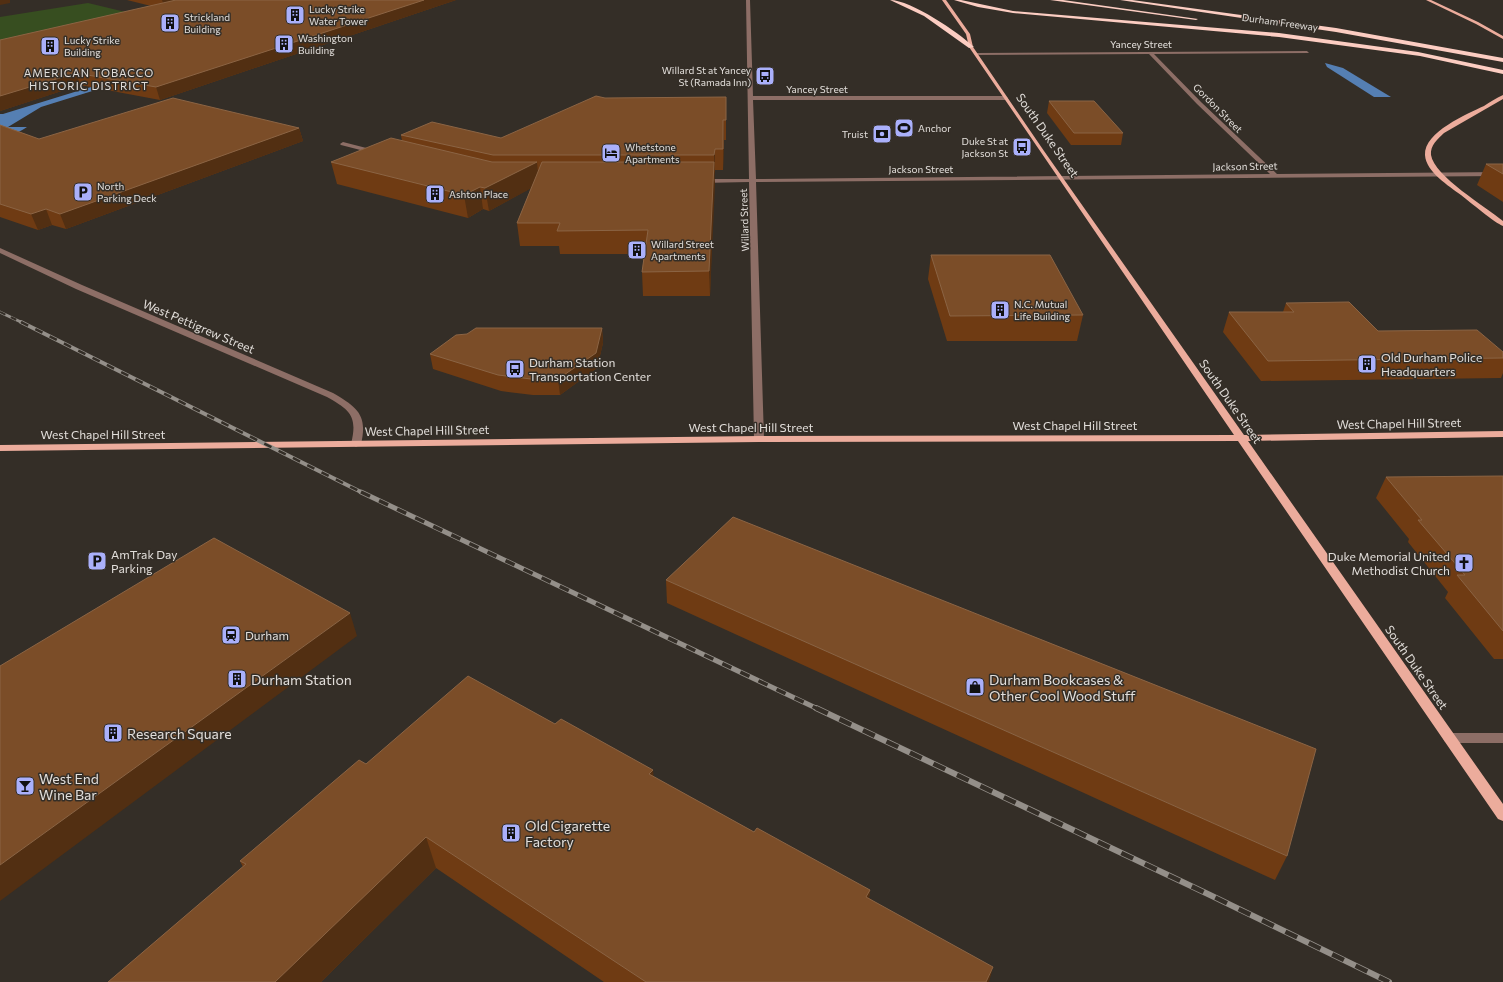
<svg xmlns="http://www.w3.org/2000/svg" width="1503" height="982" font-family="Commissioner,sans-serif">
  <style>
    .green { fill: #374e20 }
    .water { fill: #557fb3 }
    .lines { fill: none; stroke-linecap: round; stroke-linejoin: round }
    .minor { fill: #8d6e66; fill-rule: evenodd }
    .major { fill: #ecac9c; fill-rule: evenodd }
    .highway { fill: #fccdc2; fill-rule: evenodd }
    .rail-far3-casing { stroke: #948f89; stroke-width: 3 }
    .rail-far2-casing { stroke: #948f89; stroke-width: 4 }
    .rail-far1-casing { stroke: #948f89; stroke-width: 5 }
    .rail-casing { stroke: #948f89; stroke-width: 6 }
    .rail-far3 { stroke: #342e27; stroke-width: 2; stroke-dasharray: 6; stroke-linecap: butt }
    .rail-far2 { stroke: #342e27; stroke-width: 2.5; stroke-dasharray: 8; stroke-linecap: butt }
    .rail-far1 { stroke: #342e27; stroke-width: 3.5; stroke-dasharray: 10; stroke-linecap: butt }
    .rail { stroke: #342e27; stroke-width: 4.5; stroke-dasharray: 13; stroke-linecap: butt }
    .wall { fill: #6f3b13 }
    .shaded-wall { fill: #522f12 }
    .building { fill: #7b4d28; stroke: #8b6444 }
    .labels { text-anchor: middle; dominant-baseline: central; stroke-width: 3; stroke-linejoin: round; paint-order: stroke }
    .far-poi-label { font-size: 10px; fill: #e2deda; stroke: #342e27; text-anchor: start }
    .far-street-label { font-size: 10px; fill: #e2deda; stroke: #342e27 }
    .far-neighbourhood-label { font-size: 11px; letter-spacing: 1px; fill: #e2deda; stroke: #342e27 }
    .street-label { font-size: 12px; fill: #e2deda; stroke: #342e27 }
    .poi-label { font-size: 12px; fill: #e2deda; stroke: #342e27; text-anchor: start }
    .near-poi-label { font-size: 14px; fill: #e2deda; stroke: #342e27; text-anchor: start }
  </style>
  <rect width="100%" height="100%" fill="#342e27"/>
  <!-- green -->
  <path class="green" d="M 88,3 L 138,15 L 0,45 L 0,17 Z"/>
  <!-- water -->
  <g class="water">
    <path d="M 298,27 L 41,107 L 8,127 L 27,127 C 19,133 10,135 0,135 L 0,114 L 3,114 L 81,90 Z"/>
    <path d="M 1325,63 L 1343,68 L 1391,97 L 1374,97 L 1327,67 Z"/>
  </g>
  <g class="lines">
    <!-- minor -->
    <g class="minor">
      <path d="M 746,0 L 750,0 L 753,96 L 1005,96 L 1008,98 L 1005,100 L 753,100 L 756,179 L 1270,174 L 1197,104 L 1149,54 L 976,55 L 974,54 L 976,53 L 1307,51 L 1309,53 L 1154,54 L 1201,102 L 1277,174 L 1503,172 L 1503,176 L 756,182 L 764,439 L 759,442 L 754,439 L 749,182 L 701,183 L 698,181 L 701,179 L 749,179 Z"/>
      <path d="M 343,142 L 378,151 L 379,152 L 376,154 L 341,145 L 340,144 Z"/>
      <path d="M 0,248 L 82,285 L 333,393 C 357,407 368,415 361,444 L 356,447 L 351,444 C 358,416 350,410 327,397 L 76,289 L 0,253 Z"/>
      <path d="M 1450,733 L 1503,733 L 1503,743 L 1450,743 L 1445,742 L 1443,738 L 1445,734 Z"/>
    </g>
    <!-- major -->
    <g class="major">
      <path d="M 942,0 L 946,0 L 970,34 L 973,47 L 1044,151 L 1244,435 L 1503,431 L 1503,437 L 1248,441 L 1503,804 L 1503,821 L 1498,819 L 1238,441 L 759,442 L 0,451 L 0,445 L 759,436 L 1234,435 L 969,47 L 966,34 Z"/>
      <path d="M 1426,0 L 1431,0 L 1478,22 L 1503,36 L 1503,39 L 1476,24 Z"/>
      <path d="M 1503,95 L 1503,99 L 1444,133 C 1438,139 1430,145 1431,155 C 1434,176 1486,207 1503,221 L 1503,226 C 1495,223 1470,202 1461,195 C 1449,186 1426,172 1425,155 C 1424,132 1467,114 1484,106 C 1490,102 1496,98 1503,95 Z"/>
    </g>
    <!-- highway -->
    <g class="highway">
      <path d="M 890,0 C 911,0 958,32 974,47 L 969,48 L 924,16 Z"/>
      <path d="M 954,0 L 961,0 L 1013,11 L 1279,33 L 1418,52 L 1503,70 L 1503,74 L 1420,56 L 1279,37 L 1013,13 L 978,7 Z"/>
      <path d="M 1050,0 L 1063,0 L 1198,19 L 1196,20 Z"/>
      <path d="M 1120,0 L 1132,0 L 1336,28 L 1503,58 L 1503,62 L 1336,32 Z"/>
    </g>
    <!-- rail-far3 casing -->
    <g class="rail-far3-casing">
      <path id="rail-far3" d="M 0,312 L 23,323"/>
    </g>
    <!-- rail-far2 casing -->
    <g class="rail-far2-casing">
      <path id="rail-far2" d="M 21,322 L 363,493"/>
    </g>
    <!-- rail-far1 casing -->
    <g class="rail-far1-casing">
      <path id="rail-far1" d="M 361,492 L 818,709"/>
    </g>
    <!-- rail casing -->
    <g class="rail-casing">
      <path id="rail" d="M 816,708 L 1210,895 L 1389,982"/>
    </g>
    <!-- rail-far3 -->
    <use href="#rail-far3" class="rail-far3"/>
    <!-- rail-far2 -->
    <use href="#rail-far2" class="rail-far2"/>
    <!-- rail-far1 -->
    <use href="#rail-far1" class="rail-far1"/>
    <!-- rail -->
    <use href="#rail" class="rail"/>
  </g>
  <!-- wall -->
  <g class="wall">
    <path d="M 127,0 L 456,0 L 160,100 L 80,85 L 0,111 L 0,35 L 0,40 L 151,6 Z"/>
    <path d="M 726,97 L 726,140 L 724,140 L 723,170 L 715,170 L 714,176 L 710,296 L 643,296 L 642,272 L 644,254 L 560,254 L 559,246 L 520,246 L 517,223 L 531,188 L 489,211 L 483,209 L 468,218 L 337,184 L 331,162 L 402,141 L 401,135 L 501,138 L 605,98 Z"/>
    <path d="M 1049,101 L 1123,133 L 1121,145 L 1071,145 L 1047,113 Z"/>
    <path d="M 0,125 L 39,139 L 299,128 L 303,141 L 66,229 L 52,225 L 38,230 L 0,217 Z"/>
    <path d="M 1486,164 L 1503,164 L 1503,202 L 1477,185 Z"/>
    <path d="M 931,255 L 1083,315 L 1077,341 L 947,341 L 928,279 Z"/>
    <path d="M 1286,303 L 1378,331 L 1503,352 L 1503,373 L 1501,378 L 1261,381 L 1223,332 L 1229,312 L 1283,312 Z"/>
    <path d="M 602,328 L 603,343 L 597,368 L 560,395 L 533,395 L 501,391 L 433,369 L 430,354 Z"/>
    <path d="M 1503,476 L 1503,659 L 1494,659 L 1445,598 L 1448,592 L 1408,542 L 1409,539 L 1376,498 L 1386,477 Z"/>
    <path d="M 666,580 L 1287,856 L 1275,880 L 667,603 Z"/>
    <path d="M 555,724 L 654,777 L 754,832 L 870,890 L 869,898 L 989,982 L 604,982 L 436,868 L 321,982 L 108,982 L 243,867 L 240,861 L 366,764 Z"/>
  </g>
  <!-- shaded-wall -->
  <g class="shaded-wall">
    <path d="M 0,0 L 10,0 L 10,3 L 0,5 Z"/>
    <path d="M 162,0 L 203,0 L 165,9 Z"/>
    <path d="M 424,0 L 456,0 L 160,100 L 156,87 Z"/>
    <path d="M 76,73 L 80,85 L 0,111 L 0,96 Z"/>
    <path d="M 723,120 L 724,140 L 723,170 Z"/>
    <path d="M 299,128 L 303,141 L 66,229 L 60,214 Z"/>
    <path d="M 715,149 L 715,176 L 714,155 Z"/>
    <path d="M 537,162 L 539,184 L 489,211 L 485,188 Z"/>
    <path d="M 714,162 L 715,184 L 710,296 L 709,271 Z"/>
    <path d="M 480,187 L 483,209 L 468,218 L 464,195 Z"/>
    <path d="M 46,209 L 52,225 L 38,230 L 31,214 Z"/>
    <path d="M 602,328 L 603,343 L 597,368 L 560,395 L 558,379 Z"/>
    <path d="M 350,613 L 357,636 L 0,901 L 0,865 Z"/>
    <path d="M 653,770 L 656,801 L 649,774 Z"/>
    <path d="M 426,837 L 436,868 L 321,982 L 275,982 Z"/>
    <path d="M 870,890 L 866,921 L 866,897 Z"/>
    <path d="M 993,967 L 989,982 L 986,982 Z"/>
  </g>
  <!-- building -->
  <g class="building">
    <path d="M 176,0 L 424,0 L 156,87 L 76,73 L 0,96 L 0,40 Z"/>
    <path d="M 596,96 L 605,98 L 726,97 L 726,120 L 723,120 L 723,149 L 715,149 L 714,155 L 493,155 L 401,135 L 432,122 L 501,138 Z"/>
    <path d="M 173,98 L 299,128 L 60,214 L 46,209 L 31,214 L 0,204 L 0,125 L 39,139 Z"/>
    <path d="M 1049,101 L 1094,101 L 1123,133 L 1074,133 Z"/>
    <path d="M 391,138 L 492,162 L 537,162 L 485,188 L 480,187 L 464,195 L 331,162 Z"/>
    <path d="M 542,162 L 714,162 L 709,271 L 642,272 L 648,230 L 557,231 L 560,223 L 517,223 Z"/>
    <path d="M 1486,164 L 1503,164 L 1503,174 Z"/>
    <path d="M 931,255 L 1050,255 L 1083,315 L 950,316 Z"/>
    <path d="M 1349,302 L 1378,331 L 1477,330 L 1503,352 L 1503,358 L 1268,361 L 1229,312 L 1294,312 L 1286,303 Z"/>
    <path d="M 476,328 L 602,328 L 596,353 L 558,379 L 531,379 L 498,375 L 430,354 L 456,335 L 467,334 Z"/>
    <path d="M 1503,476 L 1503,631 L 1457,575 L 1465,575 L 1418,520 L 1422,520 L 1386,477 Z"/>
    <path d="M 733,517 L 1316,749 L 1287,856 L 666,580 Z"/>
    <path d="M 214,538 L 350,613 L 0,865 L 0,666 Z"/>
    <path d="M 468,676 L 555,724 L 561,719 L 653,770 L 649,774 L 754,832 L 757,828 L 870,890 L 866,897 L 993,967 L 986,982 L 646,982 L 426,837 L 275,982 L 108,982 L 246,864 L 240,861 L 359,760 L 366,764 Z"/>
  </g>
  <!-- icons -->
  <defs>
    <g id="building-square" transform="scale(1)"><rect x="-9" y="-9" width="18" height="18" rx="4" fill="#aab0fb" stroke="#342e27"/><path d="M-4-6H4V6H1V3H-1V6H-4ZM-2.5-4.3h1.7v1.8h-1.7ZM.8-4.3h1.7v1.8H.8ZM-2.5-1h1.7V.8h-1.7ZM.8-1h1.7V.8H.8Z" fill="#111"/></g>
    <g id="bus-square" transform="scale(1)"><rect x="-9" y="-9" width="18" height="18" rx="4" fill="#aab0fb" stroke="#342e27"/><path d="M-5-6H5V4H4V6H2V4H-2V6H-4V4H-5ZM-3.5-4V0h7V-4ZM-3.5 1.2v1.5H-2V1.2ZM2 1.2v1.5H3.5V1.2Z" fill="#111"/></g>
    <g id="stadium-square" transform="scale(1)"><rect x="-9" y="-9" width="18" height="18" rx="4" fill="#aab0fb" stroke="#342e27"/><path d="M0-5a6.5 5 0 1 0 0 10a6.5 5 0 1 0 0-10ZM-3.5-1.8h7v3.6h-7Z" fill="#111"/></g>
    <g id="bank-square" transform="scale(1)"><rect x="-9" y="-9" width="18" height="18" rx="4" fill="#aab0fb" stroke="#342e27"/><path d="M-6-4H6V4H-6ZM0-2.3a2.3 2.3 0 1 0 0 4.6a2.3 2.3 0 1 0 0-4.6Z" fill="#111"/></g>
    <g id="hotel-square" transform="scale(1)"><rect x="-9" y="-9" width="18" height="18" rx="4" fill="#aab0fb" stroke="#342e27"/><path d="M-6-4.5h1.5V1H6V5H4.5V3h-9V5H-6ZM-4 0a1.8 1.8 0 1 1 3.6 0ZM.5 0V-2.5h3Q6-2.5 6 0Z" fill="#111"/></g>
    <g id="parking-square" transform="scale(1)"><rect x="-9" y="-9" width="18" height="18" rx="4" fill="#aab0fb" stroke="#342e27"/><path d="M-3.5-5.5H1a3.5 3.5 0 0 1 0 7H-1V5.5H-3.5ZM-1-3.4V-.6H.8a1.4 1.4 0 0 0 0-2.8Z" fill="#111"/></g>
    <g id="church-square" transform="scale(1)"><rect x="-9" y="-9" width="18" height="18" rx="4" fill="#aab0fb" stroke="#342e27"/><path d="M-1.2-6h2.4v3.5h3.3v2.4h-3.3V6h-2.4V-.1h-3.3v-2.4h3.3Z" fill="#111"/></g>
    <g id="station-square" transform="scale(1)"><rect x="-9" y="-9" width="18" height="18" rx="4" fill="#aab0fb" stroke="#342e27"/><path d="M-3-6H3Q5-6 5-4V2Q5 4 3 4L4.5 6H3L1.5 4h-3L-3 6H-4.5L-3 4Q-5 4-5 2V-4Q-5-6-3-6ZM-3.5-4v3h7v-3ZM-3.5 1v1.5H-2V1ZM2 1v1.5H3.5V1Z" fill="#111"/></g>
    <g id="shop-square" transform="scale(1)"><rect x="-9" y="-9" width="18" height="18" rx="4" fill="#aab0fb" stroke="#342e27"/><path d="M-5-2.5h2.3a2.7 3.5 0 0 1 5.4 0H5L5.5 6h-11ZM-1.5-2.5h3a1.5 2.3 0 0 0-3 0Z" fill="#111"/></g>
    <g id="bar-square" transform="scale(1)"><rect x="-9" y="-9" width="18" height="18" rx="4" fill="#aab0fb" stroke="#342e27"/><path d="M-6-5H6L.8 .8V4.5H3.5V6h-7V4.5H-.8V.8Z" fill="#111"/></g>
  </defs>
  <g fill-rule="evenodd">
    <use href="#building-square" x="295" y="15"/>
    <use href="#building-square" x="170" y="23"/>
    <use href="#building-square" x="284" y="44"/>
    <use href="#building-square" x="50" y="46"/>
    <use href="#bus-square" x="765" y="76"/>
    <use href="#stadium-square" x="904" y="128"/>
    <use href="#bank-square" x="882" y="134"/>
    <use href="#bus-square" x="1022" y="147"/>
    <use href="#hotel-square" x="611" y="153"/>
    <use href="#parking-square" x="83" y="192"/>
    <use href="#building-square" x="435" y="194"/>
    <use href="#building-square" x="637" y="250"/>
    <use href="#building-square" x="1000" y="310"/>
    <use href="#building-square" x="1367" y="364"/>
    <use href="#bus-square" x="515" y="369"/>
    <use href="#parking-square" x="97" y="561"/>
    <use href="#church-square" x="1464" y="563"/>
    <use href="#station-square" x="231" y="635"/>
    <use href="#building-square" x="237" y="679"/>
    <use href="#shop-square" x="975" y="687"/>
    <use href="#building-square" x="113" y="733"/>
    <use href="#bar-square" x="25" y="786"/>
    <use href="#building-square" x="511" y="833"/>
  </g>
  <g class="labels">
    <!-- far-poi labels -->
    <g class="far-poi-label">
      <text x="309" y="9">Lucky Strike<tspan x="309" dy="12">Water Tower</tspan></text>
      <text x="184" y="17">Strickland<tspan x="184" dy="12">Building</tspan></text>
      <text x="298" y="38">Washington<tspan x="298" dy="12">Building</tspan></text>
      <text x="64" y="40">Lucky Strike<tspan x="64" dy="12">Building</tspan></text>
      <text x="751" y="70" text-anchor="end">Willard St at Yancey<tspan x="751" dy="12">St (Ramada Inn)</tspan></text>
      <text x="918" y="128">Anchor</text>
      <text x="868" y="134" text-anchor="end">Truist</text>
      <text x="1008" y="141" text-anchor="end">Duke St at<tspan x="1008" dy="12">Jackson St</tspan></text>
      <text x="625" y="147">Whetstone<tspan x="625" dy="12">Apartments</tspan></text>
      <text x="97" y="186">North<tspan x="97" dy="12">Parking Deck</tspan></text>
      <text x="449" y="194">Ashton Place</text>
      <text x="651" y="244">Willard Street<tspan x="651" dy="12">Apartments</tspan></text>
      <text x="1014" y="304">N.C. Mutual<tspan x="1014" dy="12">Life Building</tspan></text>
    </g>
    <!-- far-street labels -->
    <g class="far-street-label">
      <text transform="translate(1280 22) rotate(8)">Durham Freeway</text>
      <text x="1141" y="44">Yancey Street</text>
      <text x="817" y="89">Yancey Street</text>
      <text transform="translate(1218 108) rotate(45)">Gordon Street</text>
      <text transform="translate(1245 166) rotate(-1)">Jackson Street</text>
      <text x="921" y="169">Jackson Street</text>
      <text transform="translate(744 220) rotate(-92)">Willard Street</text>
    </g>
    <!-- far-neighbourhood labels -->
    <g class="far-neighbourhood-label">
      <text x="89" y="72">AMERICAN TOBACCO<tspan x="89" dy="13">HISTORIC DISTRICT</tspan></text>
    </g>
    <!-- street labels -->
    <g class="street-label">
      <text transform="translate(1048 135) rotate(55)">South Duke Street</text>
      <text transform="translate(199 326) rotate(23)">West Pettigrew Street</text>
      <text transform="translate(1231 401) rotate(55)">South Duke Street</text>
      <text transform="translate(1399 423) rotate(-1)">West Chapel Hill Street</text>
      <text x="1075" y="425">West Chapel Hill Street</text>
      <text x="751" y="427">West Chapel Hill Street</text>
      <text transform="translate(427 430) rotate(-1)">West Chapel Hill Street</text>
      <text x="103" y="434">West Chapel Hill Street</text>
      <text transform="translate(1417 667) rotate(55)">South Duke Street</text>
    </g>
    <!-- poi labels -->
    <g class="poi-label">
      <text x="1381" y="357">Old Durham Police<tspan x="1381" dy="14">Headquarters</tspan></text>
      <text x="529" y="362">Durham Station<tspan x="529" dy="14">Transportation Center</tspan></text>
      <text x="111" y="554">AmTrak Day<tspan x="111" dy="14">Parking</tspan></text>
      <text x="1450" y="556" text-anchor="end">Duke Memorial United<tspan x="1450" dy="14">Methodist Church</tspan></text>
      <text x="245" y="635">Durham</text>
    </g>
    <!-- near-poi labels -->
    <g class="near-poi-label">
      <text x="251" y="679">Durham Station</text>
      <text x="989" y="679">Durham Bookcases &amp;<tspan x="989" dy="16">Other Cool Wood Stuff</tspan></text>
      <text x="127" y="733">Research Square</text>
      <text x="39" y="778">West End<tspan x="39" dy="16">Wine Bar</tspan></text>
      <text x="525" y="825">Old Cigarette<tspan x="525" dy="16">Factory</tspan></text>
    </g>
  </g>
</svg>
